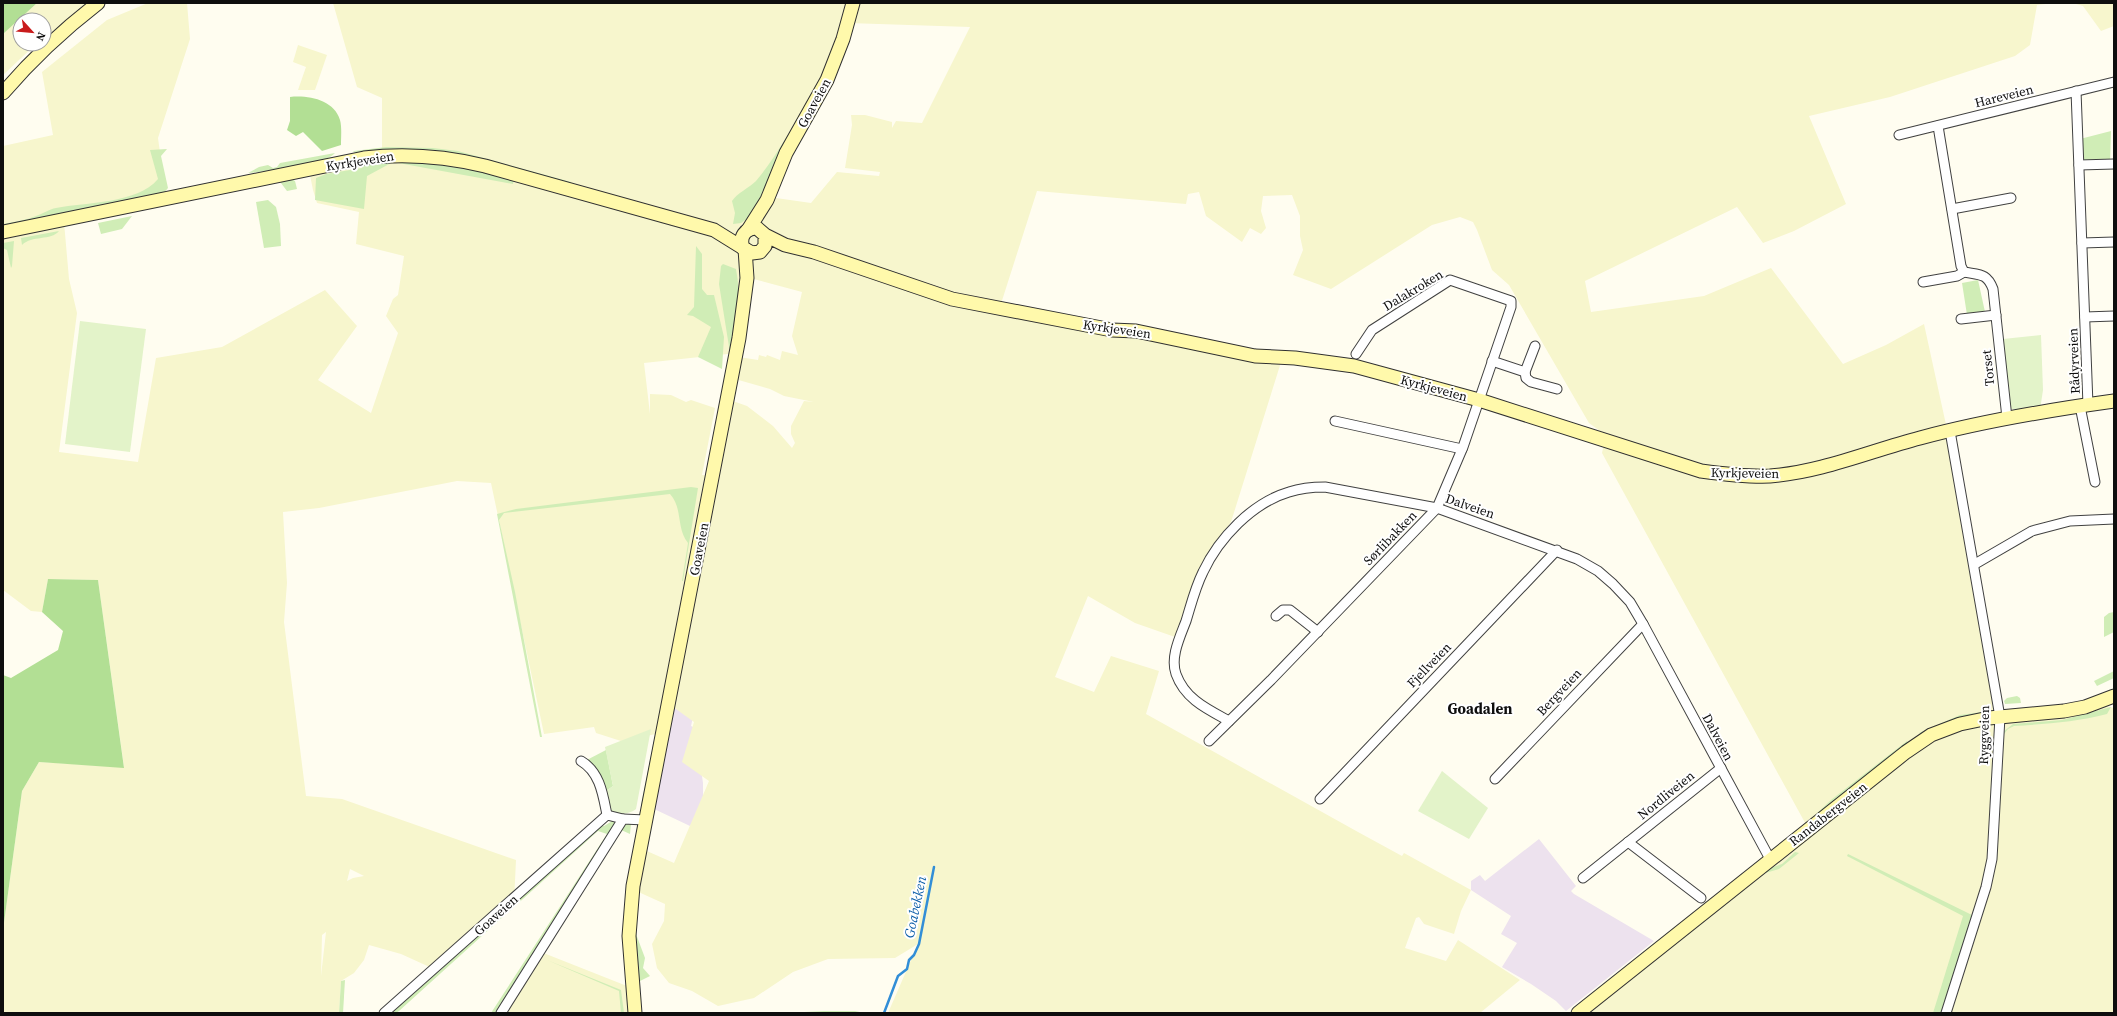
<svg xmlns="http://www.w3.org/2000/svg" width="2117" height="1016" font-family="'Source Serif 4',serif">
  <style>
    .industrial { fill: #ede2ee }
    .farmland { fill: #f7f6cd; fill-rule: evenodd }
    .green { fill: #d0edb6 }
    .forest { fill: #b2df94 }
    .pitch { fill: #e3f3c9 }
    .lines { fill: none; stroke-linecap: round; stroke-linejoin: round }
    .stream { stroke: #328ed7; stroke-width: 2.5 }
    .street-casing { stroke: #414141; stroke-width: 11 }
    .secondary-casing { stroke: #303030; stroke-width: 15 }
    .street { stroke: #fff; stroke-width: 9 }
    .secondary { stroke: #fff9ab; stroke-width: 13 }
    .labels { text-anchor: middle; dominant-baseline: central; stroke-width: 4; stroke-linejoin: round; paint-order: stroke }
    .street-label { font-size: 13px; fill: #0e0e0e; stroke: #fff }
    .water-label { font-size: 14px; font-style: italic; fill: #0e5faa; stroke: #fff }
    .quarter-label { font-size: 15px; font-weight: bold; fill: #0e0e0e; stroke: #fff }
  </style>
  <rect width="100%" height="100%" fill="#fffdf0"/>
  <!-- industrial -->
  <g class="industrial">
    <path d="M 672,704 L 693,717 L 691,726 L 695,728 L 703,783 L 703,803 L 690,826 L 652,808 Z"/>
    <path d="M 1539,839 L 1576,886 L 1571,891 L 1574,894 L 1654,941 L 1566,1011 L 1556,1001 L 1531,984 L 1502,967 L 1517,943 L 1501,934 L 1511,916 L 1471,890 L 1471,881 L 1480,875 L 1485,881 Z"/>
  </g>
  <!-- farmland -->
  <g class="farmland">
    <path d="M 37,3 L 95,3 L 44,38 L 44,20 L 20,20 L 20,44 L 36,44 L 3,75 L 3,34 Z"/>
    <path d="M 148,3 L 187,3 L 190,39 L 158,138 L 166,196 L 64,222 L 69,279 L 77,313 L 59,452 L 138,462 L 156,358 L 222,347 L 325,290 L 357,326 L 318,380 L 371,413 L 398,333 L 386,316 L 393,299 L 398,295 L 404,256 L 356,244 L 359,212 L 317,203 L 313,190 L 309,170 L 382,153 L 382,98 L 357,87 L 333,3 L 2054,3 L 2037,5 L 2030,45 L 2015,56 L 1890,97 L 1809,116 L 1846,204 L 1794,231 L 1763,243 L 1737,207 L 1585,281 L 1591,312 L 1704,296 L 1771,268 L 1843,364 L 1886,345 L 1924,324 L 1950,443 L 1992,673 L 1993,720 L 2099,704 L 2114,708 L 2114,1013 L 1576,1013 L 1809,830 L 1602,453 L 1604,444 L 1600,431 L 1589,423 L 1509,285 L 1492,270 L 1477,230 L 1473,222 L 1460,217 L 1432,225 L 1331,289 L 1293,275 L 1303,250 L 1300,236 L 1300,216 L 1292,195 L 1263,196 L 1261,211 L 1266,228 L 1261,234 L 1250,228 L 1242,242 L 1206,216 L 1199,192 L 1188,194 L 1186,204 L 1037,191 L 999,310 L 1282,359 L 1231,522 L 1205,560 L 1175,637 L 1135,623 L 1088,596 L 1055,677 L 1094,692 L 1111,656 L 1159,671 L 1146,714 L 1358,832 L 1402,856 L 1404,853 L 1471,890 L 1461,911 L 1454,934 L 1424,924 L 1419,917 L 1416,918 L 1405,948 L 1446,961 L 1458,940 L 1520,980 L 1480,1013 L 888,1013 L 918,944 L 895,958 L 828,959 L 793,972 L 754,998 L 718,1006 L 692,991 L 669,983 L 657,968 L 652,944 L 664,921 L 665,904 L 634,890 L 640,848 L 674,863 L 709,781 L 682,762 L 694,722 L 669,704 L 661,733 L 621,741 L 596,733 L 594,727 L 544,734 L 491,483 L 457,481 L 319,508 L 283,512 L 287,583 L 284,622 L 306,796 L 342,799 L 516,860 L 514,902 L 434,969 L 401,954 L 369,945 L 364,960 L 354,973 L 341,981 L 339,1013 L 3,1013 L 3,930 L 22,791 L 39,762 L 124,767 L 98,580 L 48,579 L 42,612 L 31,611 L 3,590 L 3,146 L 53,135 L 42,72 L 107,20 ZM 848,23 L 970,27 L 922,123 L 896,121 L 892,128 L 892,122 L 865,115 L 851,115 L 852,125 L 845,168 L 880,172 L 879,176 L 837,172 L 811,203 L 769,197 ZM 750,278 L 802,292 L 792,336 L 798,355 L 782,351 L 780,360 L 767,355 L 766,357 L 759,355 L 758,360 L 739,357 L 735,379 L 770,389 L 784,396 L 814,402 L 804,401 L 791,426 L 791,434 L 795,443 L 792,448 L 773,426 L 747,406 L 730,400 L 716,476 L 702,475 L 715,408 L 691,400 L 686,402 L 671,395 L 650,394 L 650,414 L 644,363 L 737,353 ZM 350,869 L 364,876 L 353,878 L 347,881 ZM 326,932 L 321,976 L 322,935 Z"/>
    <path d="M 2061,3 L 2114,3 L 2114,26 L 2101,31 L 2083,6 L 2076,4 Z"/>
    <path d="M 298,45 L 327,55 L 315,90 L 298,90 L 306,67 L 293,62 Z"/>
    <path d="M 541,952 L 632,988 L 635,1013 L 499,1013 Z"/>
  </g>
  <!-- green -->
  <g class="green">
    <path d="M 804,110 L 751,216 L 741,223 L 733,224 L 735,213 L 732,201 C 737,193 749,188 756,181 C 774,160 788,133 804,110 Z"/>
    <path d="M 2111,131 L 2110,165 L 2083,164 L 2080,139 Z"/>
    <path d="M 386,147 L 433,148 L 458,151 L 571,182 L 572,185 L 439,152 L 413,149 L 353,152 L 354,151 Z"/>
    <path d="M 167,149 L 161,156 L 168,188 L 162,195 L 3,227 L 3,224 C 14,222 26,220 36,216 C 43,214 49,209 56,208 C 86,202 137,204 158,179 L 150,150 Z"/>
    <path d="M 335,153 C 323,166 267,171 248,173 L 259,167 L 268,165 L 273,168 L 277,167 L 280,163 Z"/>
    <path d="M 411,158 C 446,161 479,168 514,178 L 513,184 L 393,162 L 367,176 L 364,209 L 315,200 L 316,178 L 326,174 L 362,168 L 363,166 C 377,157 395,158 411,158 Z"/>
    <path d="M 286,176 L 295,181 L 297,189 L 287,191 L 278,179 L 273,184 L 238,189 L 70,223 Z"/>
    <path d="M 268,200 L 276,207 L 280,224 L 281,246 L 264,248 L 256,202 Z"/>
    <path d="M 132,216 L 122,229 L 101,234 L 98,223 Z"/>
    <path d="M 59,231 C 51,241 32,235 22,245 L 21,238 Z"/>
    <path d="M 14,241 L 12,266 L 11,268 L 7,250 L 3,248 L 3,243 Z"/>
    <path d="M 696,246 L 702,254 L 702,289 L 707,295 L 714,295 L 724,337 L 722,369 L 698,357 L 711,327 L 693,316 L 687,315 L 694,307 Z"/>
    <path d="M 723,264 L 736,269 C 742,297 735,325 730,353 L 719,284 L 721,266 Z"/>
    <path d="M 1978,280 L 1985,312 L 1967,315 L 1962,283 Z"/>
    <path d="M 691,487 L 698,488 L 683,581 L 682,581 L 688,543 C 676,528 683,508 670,494 L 504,513 L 499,520 L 515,592 L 542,737 L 540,737 L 497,514 L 516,509 Z"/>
    <path d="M 680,612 L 642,805 L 641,805 Z"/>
    <path d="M 2114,612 L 2114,632 L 2104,637 L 2104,617 L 2109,613 Z"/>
    <path d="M 2114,671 L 2114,678 L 2097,686 L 2094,681 Z"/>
    <path d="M 2017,696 L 2020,698 L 2021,703 L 2005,704 L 2004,701 L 2007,698 Z"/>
    <path d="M 2111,707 L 2107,714 C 2076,722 2046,724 2014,726 L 2008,729 L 2000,739 L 2003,732 L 2013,724 L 2062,720 Z"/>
    <path d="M 1990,711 L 1989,713 L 1922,735 L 1919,733 L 1960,715 Z"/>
    <path d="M 1907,741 L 1908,743 L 1808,822 L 1831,800 Z"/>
    <path d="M 606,750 L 613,786 L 602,794 L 583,762 Z"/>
    <path d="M 614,820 L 617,822 L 501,1013 L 491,1013 L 607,834 L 598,831 L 399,1011 L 396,1013 L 384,1013 L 598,824 L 604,826 Z"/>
    <path d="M 629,822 L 631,824 L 630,834 L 619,829 L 625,823 Z"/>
    <path d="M 1795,852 L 1799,853 L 1779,869 L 1762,874 L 1770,868 L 1782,864 Z"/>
    <path d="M 1848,854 L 1972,915 L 1942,1013 L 1933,1013 L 1963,916 L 1847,856 Z"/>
    <path d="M 633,926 L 645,958 L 643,968 L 650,976 L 636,983 Z"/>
    <path d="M 547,960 L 621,990 L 624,1013 L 621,1013 L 619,991 Z"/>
    <path d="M 345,980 L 343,1013 L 339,1013 L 341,981 Z"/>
    <path d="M 824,1011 L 855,1011 L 865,1013 L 784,1013 Z"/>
  </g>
  <!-- forest -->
  <g class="forest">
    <path d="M 3,3 L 37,3 L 3,34 Z"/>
    <path d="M 290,97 C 309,95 334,100 340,120 C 342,127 341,138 341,145 L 322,151 L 303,132 L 296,136 L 287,130 L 290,121 Z"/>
    <path d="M 48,579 L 98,580 L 124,768 L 39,762 L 22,791 L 3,930 L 3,675 L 11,678 L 58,650 L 63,631 L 42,612 Z"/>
  </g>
  <!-- pitch -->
  <g class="pitch">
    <path d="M 80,321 L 146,329 L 130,452 L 65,444 Z"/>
    <path d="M 2041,335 L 2043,390 L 2040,410 L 2010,409 L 2003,339 Z"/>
    <path d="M 651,729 L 636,809 C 630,814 619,815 611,813 L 602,794 L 613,786 L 605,747 Z"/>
    <path d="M 1442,771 L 1488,808 L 1469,839 L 1418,811 Z"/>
  </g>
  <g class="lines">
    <!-- stream -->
    <path class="stream" d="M 884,1013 L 898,976 L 907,969 L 909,960 L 914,955 L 919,944 L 934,867"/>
    <!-- street casing -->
    <g class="street-casing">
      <g id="street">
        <path d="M 2076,91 L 2088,405"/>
        <path d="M 1938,126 L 1961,266 L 1964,272 C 1980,275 1987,273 1993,289 L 2007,418"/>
        <path d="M 1899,135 L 2114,82"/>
        <path d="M 2079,165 L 2114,164"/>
        <path d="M 1952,209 L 2011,198"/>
        <path d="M 2082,243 L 2114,242"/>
        <path d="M 1923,282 L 1957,276 L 1964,272"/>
        <path d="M 2085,317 L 2114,316"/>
        <path d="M 1961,319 L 1996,315"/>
        <path d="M 1492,361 L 1525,372 L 1526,378 L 1531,382 L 1557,389"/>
        <path d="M 1525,372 L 1535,346"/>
        <path d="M 2080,406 L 2095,482"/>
        <path d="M 1335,421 L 1462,449"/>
        <path d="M 1975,564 L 2032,531 L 2070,521 L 2114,519"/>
        <path d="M 1276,616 L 1283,610 L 1290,610 L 1318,632"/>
        <path d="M 1229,721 C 1207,709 1185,699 1176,674 C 1170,657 1180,637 1186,621 C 1191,605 1195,588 1203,572 C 1219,538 1252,503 1289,492 C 1301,488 1313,487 1325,487 L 1437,508 L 1577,559 L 1598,571 L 1613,584 L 1630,602 L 1643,624 L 1770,859"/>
        <path d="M 1209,741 L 1271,680 L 1437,508 L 1463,447 L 1511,307 L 1511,301 L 1450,280 L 1372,330 L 1356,354"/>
        <path d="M 581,761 C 600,772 603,795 607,815"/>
        <path d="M 1495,779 L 1643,624"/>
        <path d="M 1320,799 L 1557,550"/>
        <path d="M 1628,842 L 1701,898"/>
        <path d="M 1583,878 L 1721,768"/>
        <path d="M 384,1013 L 607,815 L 623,819"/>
        <path d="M 501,1013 L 623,819 L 645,820"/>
        <path d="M 1946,1013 L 1986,887 L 1992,859 L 2000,717 L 1950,431"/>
      </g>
    </g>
    <!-- secondary casing -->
    <g class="secondary-casing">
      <g id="secondary">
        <path d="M 3,93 C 32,59 63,30 98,3"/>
        <path d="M 748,230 L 767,200 L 786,153 L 827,80 L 843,39 L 853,3"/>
        <path d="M 3,232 L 364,158 C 406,153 444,156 485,166 L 714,230 L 743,248"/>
        <path d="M 765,235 L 765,246 L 760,252 L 752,253 L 743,248 C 739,237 745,228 757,228 L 765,235 L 785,245 L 814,252 L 952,299 L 1112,330 L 1136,331 L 1255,356 L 1295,358 L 1354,366 L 1479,400 L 1701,471 C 1723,474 1747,477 1770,476 C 1822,472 1870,451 1920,438 C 1983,421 2049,410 2114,401"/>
        <path d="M 635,1013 L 629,936 L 633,886 L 739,338 L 747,278 L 745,249"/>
        <path d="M 1578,1013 L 1906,752 L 1931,735 L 1960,724 L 1989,718 L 2064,711 L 2085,707 L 2114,696"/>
      </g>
    </g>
    <!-- street -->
    <use href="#street" class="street"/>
    <!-- secondary -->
    <use href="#secondary" class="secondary"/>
  </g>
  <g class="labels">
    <!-- street labels -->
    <g class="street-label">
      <text transform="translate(2004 96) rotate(-14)">Hareveien</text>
      <text transform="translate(814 103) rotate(-61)">Goaveien</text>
      <text transform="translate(360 161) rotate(-9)">Kyrkjeveien</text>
      <text transform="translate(1413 290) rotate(-31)">Dalakroken</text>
      <text transform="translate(1117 329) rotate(8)">Kyrkjeveien</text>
      <text transform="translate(2074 361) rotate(-92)">Rådyrveien</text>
      <text transform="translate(1988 368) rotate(-96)">Torset</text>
      <text transform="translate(1434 388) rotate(15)">Kyrkjeveien</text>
      <text transform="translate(1745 473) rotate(1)">Kyrkjeveien</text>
      <text transform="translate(1470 506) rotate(19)">Dalveien</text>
      <text transform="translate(1390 538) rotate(-46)">Sørlibakken</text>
      <text transform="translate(699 549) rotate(-79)">Goaveien</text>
      <text transform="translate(1429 665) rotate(-46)">Fjellveien</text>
      <text transform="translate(1559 692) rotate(-47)">Bergveien</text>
      <text transform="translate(1984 735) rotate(-89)">Ryggveien</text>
      <text transform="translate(1718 737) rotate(62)">Dalveien</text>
      <text transform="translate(1666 795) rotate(-39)">Nordliveien</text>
      <text transform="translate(1828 814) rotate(-38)">Randabergveien</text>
      <text transform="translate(496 915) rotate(-42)">Goaveien</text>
    </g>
    <!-- water labels -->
    <g class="water-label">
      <text transform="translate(915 907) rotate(-78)">Goabekken</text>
    </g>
    <!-- quarter labels -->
    <g class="quarter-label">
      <text x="1480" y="708">Goadalen</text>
    </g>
  </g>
  <!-- border -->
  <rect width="2117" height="1016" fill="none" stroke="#0e0e0e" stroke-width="8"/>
  <!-- north arrow -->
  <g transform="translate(32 32) rotate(117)"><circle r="19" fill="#ffffff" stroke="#9f9f9f"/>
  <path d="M0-3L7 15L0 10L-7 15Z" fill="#c91b1c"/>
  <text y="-6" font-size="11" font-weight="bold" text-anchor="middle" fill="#0e0e0e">N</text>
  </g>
</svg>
